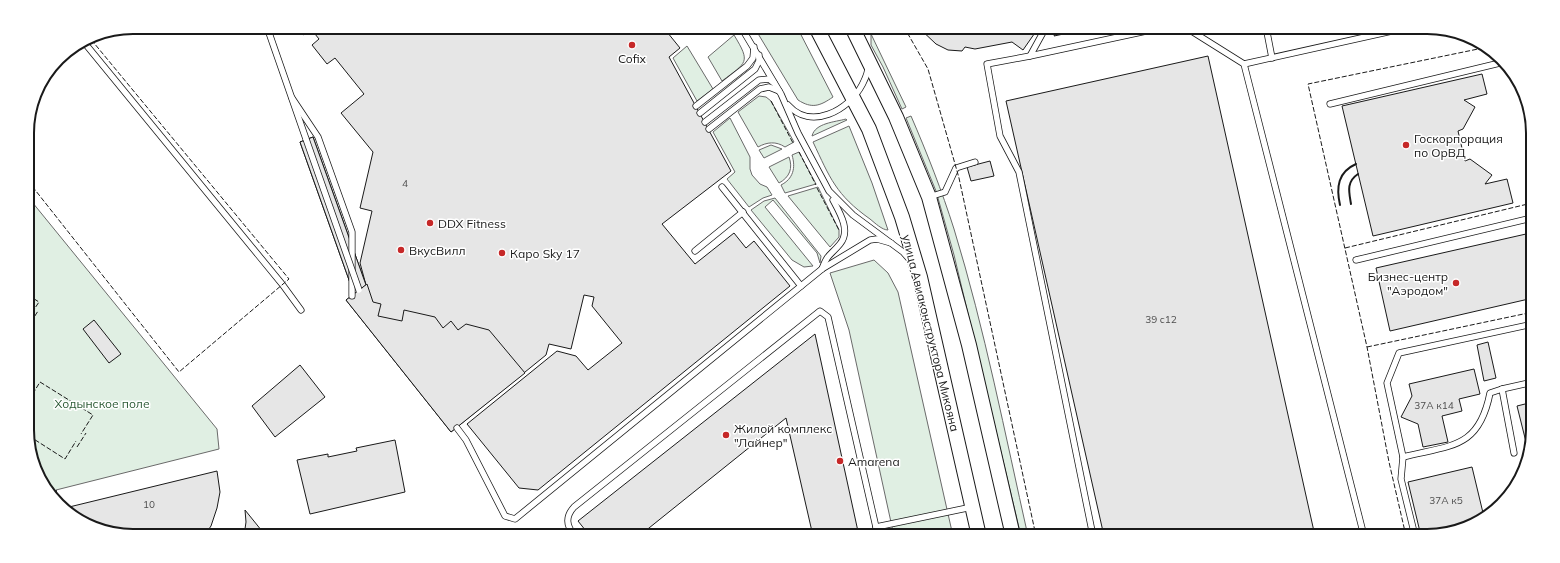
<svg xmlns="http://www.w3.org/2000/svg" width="1560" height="563" font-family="Mulish,sans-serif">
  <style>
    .green { fill: #e0efe3; stroke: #6a6a6a }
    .building { fill: #e6e6e6; stroke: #1a1a1a }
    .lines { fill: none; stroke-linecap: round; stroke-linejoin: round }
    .service-casing { stroke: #1a1a1a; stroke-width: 7 }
    .tertiary-casing { stroke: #1a1a1a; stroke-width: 16 }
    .service { stroke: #fff; stroke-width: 5.5 }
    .tertiary { stroke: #fff; stroke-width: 14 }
    .service-bridge-casing { stroke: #1a1a1a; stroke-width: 7; stroke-linecap: butt }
    .service-bridge { stroke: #fff; stroke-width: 5.5 }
    .fence { stroke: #1a1a1a; stroke-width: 1; stroke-dasharray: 5 2; stroke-linecap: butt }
    .wall { stroke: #1a1a1a; stroke-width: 2 }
    .poi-dot { fill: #c62828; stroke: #fff; stroke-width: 1.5 }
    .labels { text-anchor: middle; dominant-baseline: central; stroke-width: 3; stroke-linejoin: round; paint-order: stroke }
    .number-label { font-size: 10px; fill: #4d4d4d }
    .poi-label { font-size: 12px; fill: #1a1a1a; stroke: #fff; text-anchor: start }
    .street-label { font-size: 12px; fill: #1a1a1a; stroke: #fff }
    .park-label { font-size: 12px; fill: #2b5a34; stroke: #fff }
    .rim { fill: none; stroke: #1a1a1a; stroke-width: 2 }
  </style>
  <rect width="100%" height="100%" fill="#fff"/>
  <!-- green -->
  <g class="green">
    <path d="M 754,27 L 797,27 L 833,97 C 820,106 812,109 798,100 Z"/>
    <path d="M 871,34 L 906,107 L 902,109 L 883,67 L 871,45 Z"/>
    <path d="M 734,35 C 751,63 747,62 722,81 L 708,57 Z"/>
    <path d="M 687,46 L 713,89 L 697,101 L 673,58 Z"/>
    <path d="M 759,96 L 766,97 L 771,101 L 794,142 L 785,147 C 776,141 767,142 758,147 L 738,112 Z"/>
    <path d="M 911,116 C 927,153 942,191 954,229 C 985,330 1005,434 1028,536 L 1021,536 L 954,255 L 936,191 L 906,118 Z"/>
    <path d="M 730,118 L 750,157 L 750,169 L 752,175 L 760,184 L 767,187 L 772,195 L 763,198 L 749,207 L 727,179 L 735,172 L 713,132 Z"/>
    <path d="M 846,119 L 847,120 L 812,136 C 815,123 835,122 846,119 Z"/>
    <path d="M 849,126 L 872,183 L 888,230 C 882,230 875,223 870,219 C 836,195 830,178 813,142 Z"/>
    <path d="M 771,145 L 782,149 L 764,158 L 759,150 Z"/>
    <path d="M 799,152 L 816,184 L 785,193 L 781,185 C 793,179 796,168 792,155 Z"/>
    <path d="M 789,157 C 793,168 790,177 779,183 L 769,167 Z"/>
    <path d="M 818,187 L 839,230 L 839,237 L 830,247 L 788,196 Z"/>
    <path d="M 28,197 L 217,429 L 219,449 L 56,490 L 59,504 L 53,500 L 29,450 Z"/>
    <path d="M 775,198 L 821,256 L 820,263 L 817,253 L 773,200 L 765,207 L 813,266 L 804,267 L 792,260 L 751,210 L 764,201 Z"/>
    <path d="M 874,260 L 888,273 L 898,292 L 953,536 L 894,536 L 849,330 L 830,273 Z"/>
  </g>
  <!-- building -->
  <g class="building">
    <path d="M 297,27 L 663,27 L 680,48 L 669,57 L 731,171 L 662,224 L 695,264 L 734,233 L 746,248 L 754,241 L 790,286 L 538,490 L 519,488 L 467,424 L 557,351 L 576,356 L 588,370 L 622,343 L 592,306 L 594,297 L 584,295 L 571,349 L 549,344 L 546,355 L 451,432 L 346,300 L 354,294 L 300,142 L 313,137 L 366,285 L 360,263 L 372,211 L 360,208 L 373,152 L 341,113 L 364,94 L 335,58 L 327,64 L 312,45 L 319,39 L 311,29 L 303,35 Z"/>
    <path d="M 918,27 L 1039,27 L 1023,50 L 1012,42 L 975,49 L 965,47 L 962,51 L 948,50 L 936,44 Z"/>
    <path d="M 1058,27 L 1097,27 L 1054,36 Z"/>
    <path d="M 1279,27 L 1309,27 L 1281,34 Z"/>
    <path d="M 1208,56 L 1315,536 L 1104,536 L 1006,101 Z"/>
    <path d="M 1482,74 L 1487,94 L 1464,100 L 1475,107 L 1463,129 L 1458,131 L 1465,161 L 1470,159 L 1492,175 L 1485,184 L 1507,179 L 1513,203 L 1373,236 L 1342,106 Z"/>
    <path d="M 313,137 L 366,285 L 354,294 L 300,142 Z"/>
    <path d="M 990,161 L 994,176 L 971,181 L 967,167 Z"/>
    <path d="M 1526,234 L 1532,263 L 1533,298 L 1390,331 L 1376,268 Z"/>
    <path d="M 367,284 L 373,302 L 381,304 L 378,316 L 402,321 L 404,310 L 435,317 L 443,328 L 451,321 L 458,330 L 466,324 L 489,330 L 525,373 L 451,432 L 346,300 Z"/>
    <path d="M 94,320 L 121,354 L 109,363 L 83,329 Z"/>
    <path d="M 815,334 L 859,536 L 813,536 L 786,418 L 644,532 L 646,536 L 590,536 L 578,521 Z"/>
    <path d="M 1488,342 L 1496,378 L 1484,381 L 1477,345 Z"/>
    <path d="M 300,365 L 325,397 L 275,437 L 252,406 Z"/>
    <path d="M 1474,369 L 1480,394 L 1459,399 L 1462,411 L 1442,416 L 1448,442 L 1423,447 L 1418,424 L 1401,417 L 1412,396 L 1409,384 Z"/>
    <path d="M 1533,402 L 1533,430 L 1529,454 L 1517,406 Z"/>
    <path d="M 395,440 L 405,492 L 310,514 L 297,460 L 328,454 L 328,457 L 357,451 L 356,448 Z"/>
    <path d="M 1472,467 L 1484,517 L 1434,536 L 1421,536 L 1408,482 Z"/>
    <path d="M 217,471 L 220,492 L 217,508 L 211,526 L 204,536 L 133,536 L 99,530 L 65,508 Z"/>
    <path d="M 245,510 L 266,536 L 244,536 L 246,522 Z"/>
  </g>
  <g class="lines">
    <!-- service casing -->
    <g class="service-casing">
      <g id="service">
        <path d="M 267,27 L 306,139"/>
        <path d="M 741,27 L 781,94 L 798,133 L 829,191 L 853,215 L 903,252 L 910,260"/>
        <path d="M 1046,27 L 1030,56 L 1165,27"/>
        <path d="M 1185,27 L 1244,64 L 1364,536"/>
        <path d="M 1266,27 L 1272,58"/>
        <path d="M 855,32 L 865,27"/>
        <path d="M 83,41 L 282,284 L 301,310"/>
        <path d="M 1030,56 L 987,64 L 1000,136 L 1019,172 L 1093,536"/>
        <path d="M 1244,64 L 1410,27"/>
        <path d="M 292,98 L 318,137 L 352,232 L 352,296"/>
        <path d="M 1330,104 L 1504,62"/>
        <path d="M 788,105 C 811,131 849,110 862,85 C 865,79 868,74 868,67"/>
        <path d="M 696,106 L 747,66 L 753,58 L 754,47"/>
        <path d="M 700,113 L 755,69 L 759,61 L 759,55"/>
        <path d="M 705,122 L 759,80 L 769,79 L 774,83"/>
        <path d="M 709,129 L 760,89 L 769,87 L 779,91"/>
        <path d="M 722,187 L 801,286"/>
        <path d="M 929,197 L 945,192 L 956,168 L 975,162"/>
        <path d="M 695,251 L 743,212"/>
        <path d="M 1356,260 L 1532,218"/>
        <path d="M 822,269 C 828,253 830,256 840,244 C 851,231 840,213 833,200"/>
        <path d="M 1502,389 L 1490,393 C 1479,449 1451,445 1403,457 L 1387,383 L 1399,353 L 1533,324"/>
        <path d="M 457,428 L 466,440 L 505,516 L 515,519 L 822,269 L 870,240 L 877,239 L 891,243"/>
        <path d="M 1514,453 L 1502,389 L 1533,382"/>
        <path d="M 1403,457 L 1401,479 L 1415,536"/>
        <path d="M 876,527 L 972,507"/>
        <path d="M 575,536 C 566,526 565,517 574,507 L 820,311 L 828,317 L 878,536"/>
      </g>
    </g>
    <!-- tertiary casing -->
    <g class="tertiary-casing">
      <g id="tertiary">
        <path d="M 816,27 L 869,129 L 902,217 L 920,277 L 979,536"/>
        <path d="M 852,27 L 896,117 L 929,197 L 969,345 L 1013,536"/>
      </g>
    </g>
    <!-- service -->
    <use href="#service" class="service"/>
    <!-- tertiary -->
    <use href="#tertiary" class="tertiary"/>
    <!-- service-bridge casing -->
    <g class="service-bridge-casing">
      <path id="service-bridge" d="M 306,139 L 359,290"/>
    </g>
    <!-- service-bridge -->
    <use href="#service-bridge" class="service-bridge"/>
    <!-- fence -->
    <g class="fence">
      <path d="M 904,27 L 928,69 L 959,178 L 1036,536"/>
      <path d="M 771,101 L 793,143"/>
      <path d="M 799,152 L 816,185"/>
      <path d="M 28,181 L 179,372 L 289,279 L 89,37"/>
      <path d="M 817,188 L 839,230"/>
      <path d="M 1345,248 L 1532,203"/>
      <path d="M 28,295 L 39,302 L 33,311"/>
      <path d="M 28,319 L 29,318"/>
      <path d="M 31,322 L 38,311"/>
      <path d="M 1367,347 L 1533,312"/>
      <path d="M 29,400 L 40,382 L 93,415 L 81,434"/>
      <path d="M 29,436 L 65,459 L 76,441"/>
      <path d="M 77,447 L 86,433"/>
      <path d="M 56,490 L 59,504"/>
      <path d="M 1406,536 L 1389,462 L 1367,347 L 1308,84 L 1483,48"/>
    </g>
    <!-- wall -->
    <g class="wall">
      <path d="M 1351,204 C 1349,192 1346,182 1358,174"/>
      <path d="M 1340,205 C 1336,187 1338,172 1356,164"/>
    </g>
  </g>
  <!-- markers -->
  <g class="poi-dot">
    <circle cx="632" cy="45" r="4"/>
    <circle cx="1406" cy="145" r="4"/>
    <circle cx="430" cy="223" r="4"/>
    <circle cx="401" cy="250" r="4"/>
    <circle cx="502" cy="253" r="4"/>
    <circle cx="1456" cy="283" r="4"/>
    <circle cx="726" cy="435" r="4"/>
    <circle cx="840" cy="461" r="4"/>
  </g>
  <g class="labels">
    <!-- number labels -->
    <g class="number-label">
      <text x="405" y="183">4</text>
      <text x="1161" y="319">39 с12</text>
      <text x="1434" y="405">37А к14</text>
      <text x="1446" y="500">37А к5</text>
      <text x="149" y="504">10</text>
    </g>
    <!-- poi labels -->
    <g class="poi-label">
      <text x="632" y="58" text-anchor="middle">Cofix</text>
      <text x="1414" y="138">Госкорпорация<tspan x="1414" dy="14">по ОрВД</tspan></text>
      <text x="438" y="223">DDX Fitness</text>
      <text x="409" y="250">ВкусВилл</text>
      <text x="510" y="253">Каро Sky 17</text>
      <text x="1448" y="276" text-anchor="end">Бизнес-центр<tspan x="1448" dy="14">"Аэродом"</tspan></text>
      <text x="734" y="428">Жилой комплекс<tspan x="734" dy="14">"Лайнер"</tspan></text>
      <text x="848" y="461">Amarena</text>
    </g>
    <!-- street labels -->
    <g class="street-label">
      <text transform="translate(931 333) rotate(76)">улица Авиаконструктора Микояна</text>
    </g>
    <!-- park labels -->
    <g class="park-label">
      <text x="102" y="403">Ходынское поле</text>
    </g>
  </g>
  <!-- crop -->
  <path d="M0 0H1560V563H0ZM133 34H1427A99 99 0 0 1 1526 133V430A99 99 0 0 1 1427 529H133A99 99 0 0 1 34 430V133A99 99 0 0 1 133 34Z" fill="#fff" fill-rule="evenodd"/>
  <path class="rim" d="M133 34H1427A99 99 0 0 1 1526 133V430A99 99 0 0 1 1427 529H133A99 99 0 0 1 34 430V133A99 99 0 0 1 133 34Z"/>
</svg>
